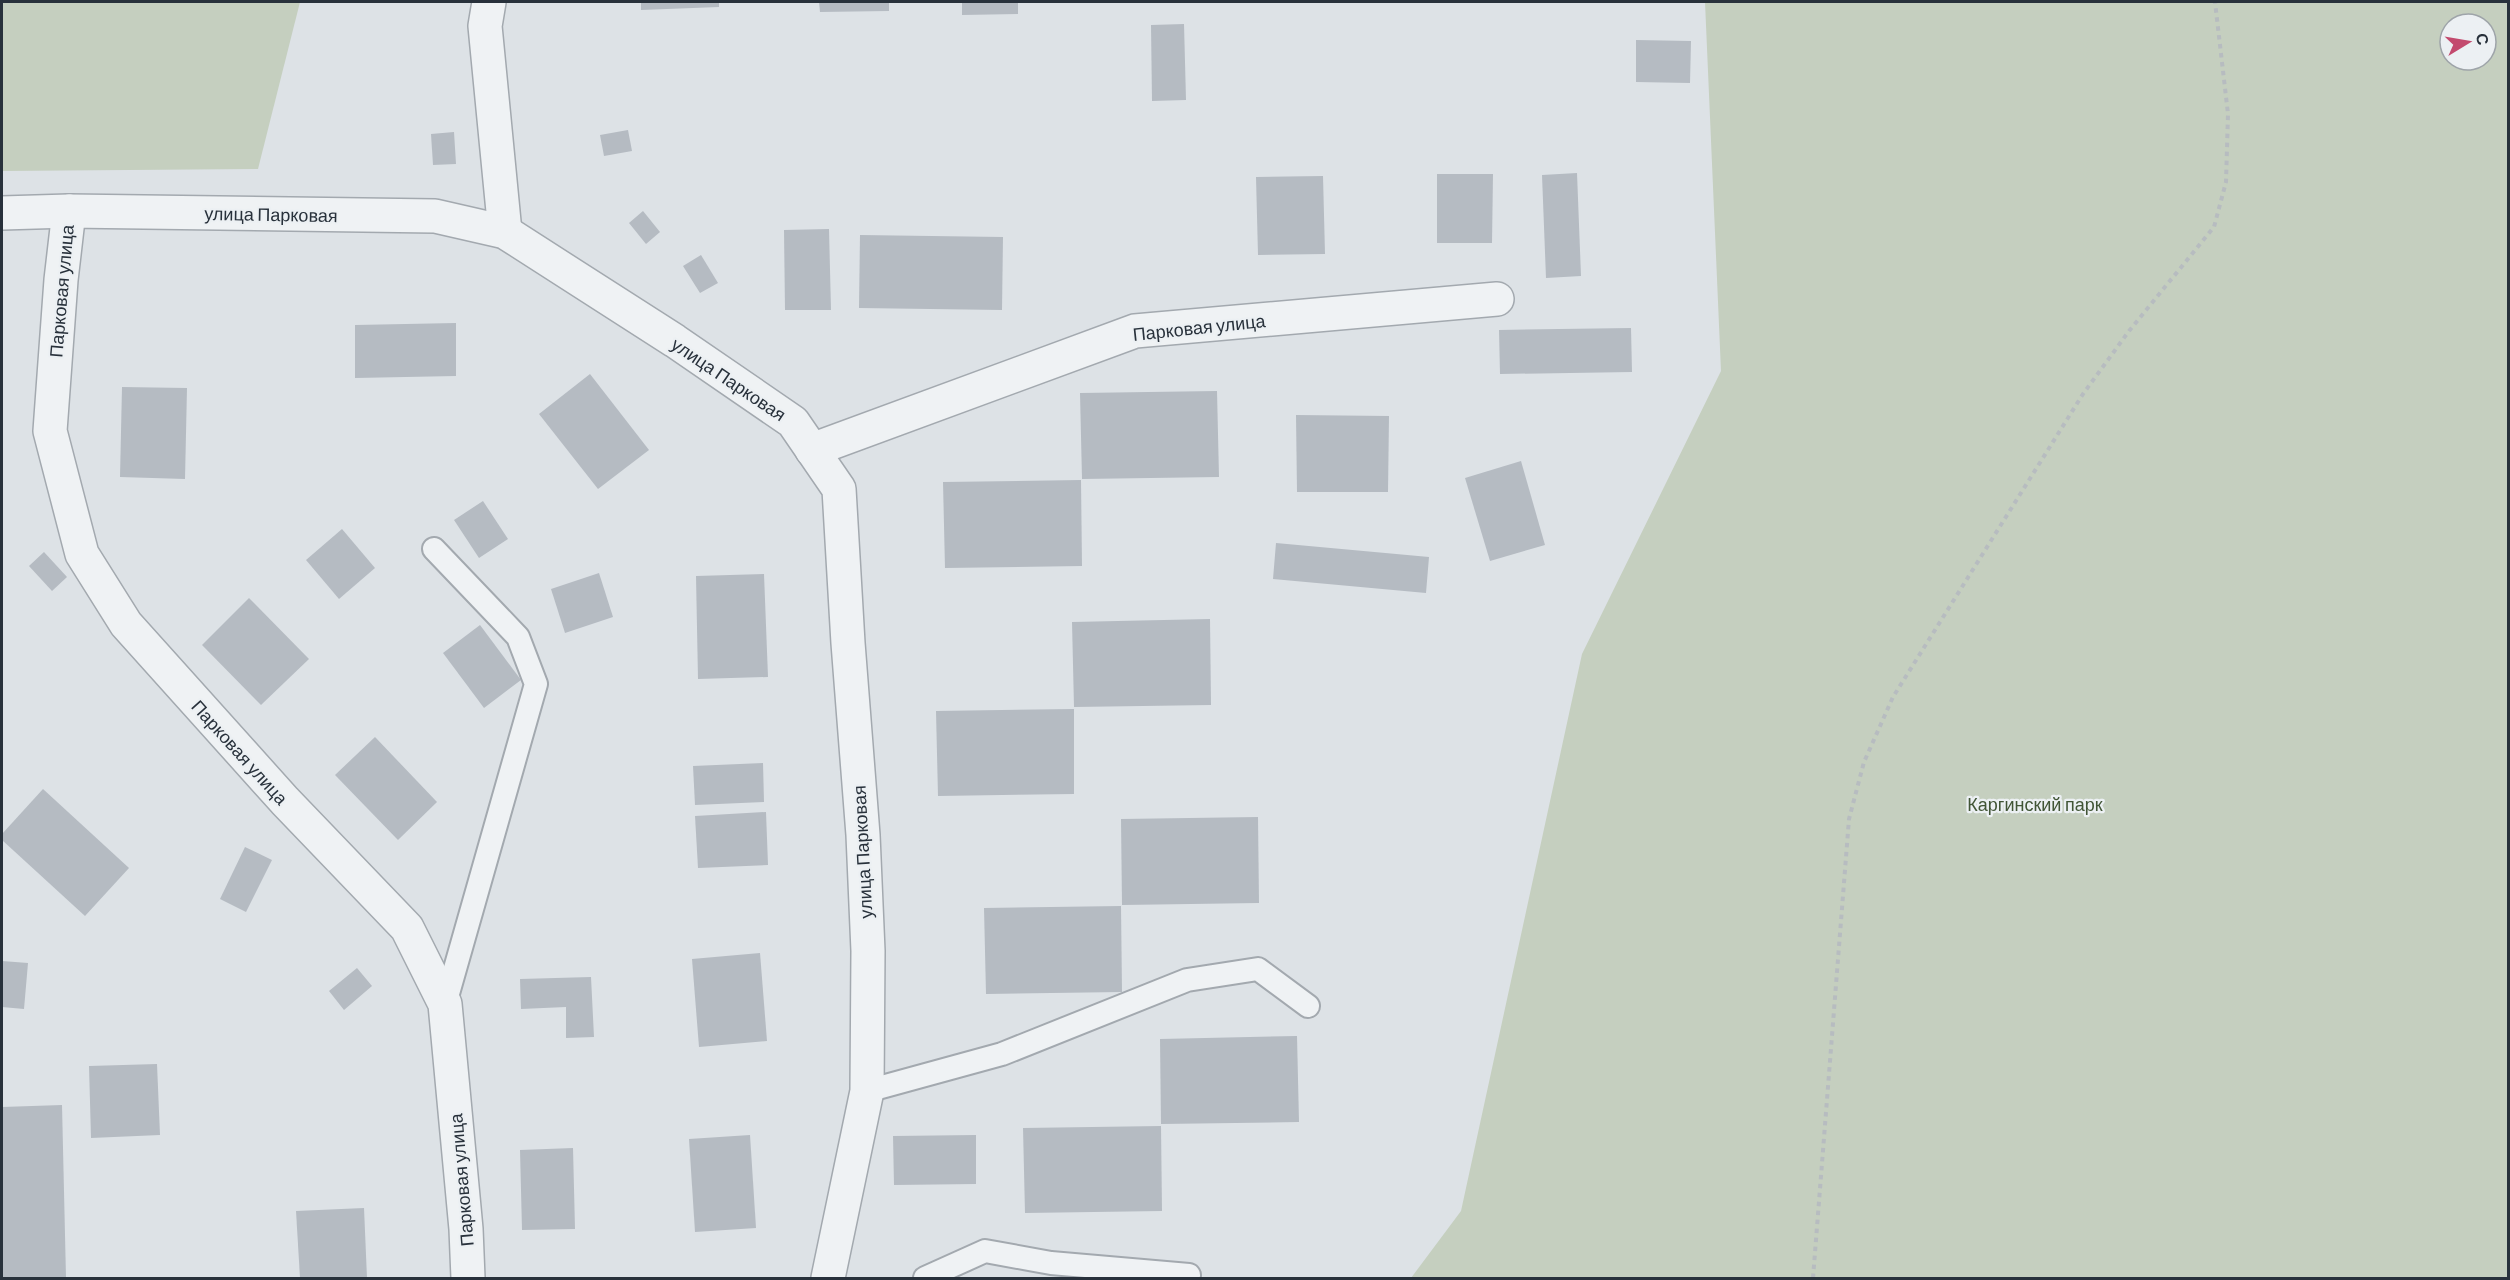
<svg xmlns="http://www.w3.org/2000/svg" width="2510" height="1280" font-family="Barlow,sans-serif">
  <style>
    .green { fill: #c5cfbf; fill-rule: evenodd }
    .building { fill: #b5bbc2 }
    .lines { fill: none; stroke-linecap: round; stroke-linejoin: round }
    .lane-casing { stroke: #a3a9af; stroke-width: 26 }
    .street-casing { stroke: #a3a9af; stroke-width: 36 }
    .path { stroke: #b7bcc0; stroke-width: 4; stroke-dasharray: 4.5 4.5; stroke-linecap: butt }
    .lane { stroke: #eff2f4; stroke-width: 22 }
    .street { stroke: #eff2f4; stroke-width: 33 }
    .labels { text-anchor: middle; dominant-baseline: central; stroke-width: 4.5; stroke-linejoin: round; paint-order: stroke }
    .street-label { font-size: 18px; fill: #28313b; stroke: #ecf0f3 }
    .park-label { font-size: 18px; fill: #415536; stroke: #ecf0f3 }
  </style>
  <rect width="100%" height="100%" fill="#dde2e6"/>
  <!-- green -->
  <g class="green">
    <path d="M 2,2 L 300,2 L 258,169 L 2,171 Z"/>
    <path d="M 1705,2 L 2508,2 L 2508,1278 L 1411,1278 L 1461,1211 L 1582,654 L 1721,371 ZM 2450,24 L 2486,24 L 2486,60 L 2450,60 Z"/>
  </g>
  <!-- building -->
  <g class="building">
    <path d="M 641,2 L 719,2 L 719,7 L 641,10 Z"/>
    <path d="M 819,2 L 889,2 L 889,11 L 820,12 Z"/>
    <path d="M 962,2 L 1018,2 L 1018,14 L 962,15 Z"/>
    <path d="M 1184,24 L 1186,100 L 1152,101 L 1151,25 Z"/>
    <path d="M 1636,40 L 1691,41 L 1690,83 L 1636,82 Z"/>
    <path d="M 628,130 L 632,151 L 604,156 L 600,135 Z"/>
    <path d="M 454,132 L 456,164 L 433,165 L 431,134 Z"/>
    <path d="M 1577,173 L 1581,276 L 1546,278 L 1542,175 Z"/>
    <path d="M 1437,174 L 1493,174 L 1492,243 L 1437,243 Z"/>
    <path d="M 1323,176 L 1325,254 L 1258,255 L 1256,177 Z"/>
    <path d="M 643,211 L 660,232 L 646,244 L 629,223 Z"/>
    <path d="M 829,229 L 831,310 L 785,310 L 784,230 Z"/>
    <path d="M 860,235 L 1003,237 L 1002,310 L 859,308 Z"/>
    <path d="M 701,255 L 718,283 L 700,293 L 683,266 Z"/>
    <path d="M 456,323 L 456,376 L 355,378 L 355,325 Z"/>
    <path d="M 1631,328 L 1632,372 L 1500,374 L 1499,330 Z"/>
    <path d="M 590,374 L 649,450 L 598,489 L 539,414 Z"/>
    <path d="M 122,387 L 187,388 L 185,479 L 120,477 Z"/>
    <path d="M 1217,391 L 1219,477 L 1082,479 L 1080,393 Z"/>
    <path d="M 1296,415 L 1389,416 L 1388,492 L 1297,492 Z"/>
    <path d="M 1521,461 L 1545,545 L 1490,561 L 1465,478 Z"/>
    <path d="M 1081,480 L 1082,566 L 945,568 L 943,482 Z"/>
    <path d="M 483,501 L 508,539 L 479,558 L 454,520 Z"/>
    <path d="M 342,529 L 375,568 L 339,599 L 306,560 Z"/>
    <path d="M 1276,543 L 1429,557 L 1426,593 L 1273,579 Z"/>
    <path d="M 44,552 L 67,577 L 52,591 L 29,566 Z"/>
    <path d="M 599,573 L 613,617 L 565,633 L 551,589 Z"/>
    <path d="M 764,574 L 768,677 L 698,679 L 696,576 Z"/>
    <path d="M 249,598 L 309,659 L 261,705 L 202,645 Z"/>
    <path d="M 1210,619 L 1211,705 L 1074,707 L 1072,622 Z"/>
    <path d="M 480,625 L 521,680 L 484,708 L 443,653 Z"/>
    <path d="M 1074,709 L 1074,794 L 938,796 L 936,711 Z"/>
    <path d="M 375,737 L 437,802 L 398,840 L 335,775 Z"/>
    <path d="M 763,763 L 764,802 L 695,805 L 693,766 Z"/>
    <path d="M 43,789 L 129,868 L 85,916 L 2,840 L 2,834 Z"/>
    <path d="M 766,812 L 768,865 L 698,868 L 695,816 Z"/>
    <path d="M 1258,817 L 1259,903 L 1122,905 L 1121,819 Z"/>
    <path d="M 245,847 L 272,860 L 246,912 L 220,899 Z"/>
    <path d="M 1121,906 L 1122,992 L 986,994 L 984,908 Z"/>
    <path d="M 760,953 L 767,1041 L 699,1047 L 692,959 Z"/>
    <path d="M 2,961 L 28,963 L 24,1009 L 2,1007 Z"/>
    <path d="M 357,968 L 372,986 L 344,1010 L 329,991 Z"/>
    <path d="M 591,977 L 594,1037 L 566,1038 L 566,1007 L 521,1009 L 520,979 Z"/>
    <path d="M 1297,1036 L 1299,1122 L 1161,1124 L 1160,1039 Z"/>
    <path d="M 157,1064 L 160,1135 L 91,1138 L 89,1066 Z"/>
    <path d="M 62,1105 L 66,1278 L 2,1278 L 2,1107 Z"/>
    <path d="M 1161,1126 L 1162,1211 L 1025,1213 L 1023,1128 Z"/>
    <path d="M 750,1135 L 756,1228 L 695,1232 L 689,1139 Z"/>
    <path d="M 976,1135 L 976,1184 L 894,1185 L 893,1136 Z"/>
    <path d="M 573,1148 L 575,1229 L 522,1230 L 520,1150 Z"/>
    <path d="M 364,1208 L 367,1278 L 300,1278 L 296,1211 Z"/>
  </g>
  <g class="lines">
    <!-- lane casing -->
    <g class="lane-casing">
      <g id="lane">
        <path d="M 434,549 L 518,637 L 536,684 L 445,1004"/>
        <path d="M 867,1091 L 1002,1054 L 1187,980 L 1258,969 L 1308,1006"/>
        <path d="M 925,1278 L 985,1251 L 1051,1263 L 1189,1275"/>
      </g>
    </g>
    <!-- street casing -->
    <g class="street-casing">
      <g id="street">
        <path d="M 489,2 L 485,26 L 505,232"/>
        <path d="M 69,211 L 61,280 L 50,431 L 82,554 L 126,624 L 285,801 L 407,928 L 445,1004 L 466,1229 L 468,1278"/>
        <path d="M 2,213 L 69,211 L 435,216 L 505,232 L 675,341 L 793,422 L 839,489 L 848,643 L 863,835 L 868,951 L 867,1091 L 828,1278"/>
        <path d="M 812,450 L 1135,331 L 1497,299"/>
      </g>
    </g>
    <!-- path -->
    <path class="path" d="M 1813,1278 L 1849,819 L 1864,762 L 1893,697 L 2083,394 L 2129,331 L 2214,227 L 2226,182 L 2228,114 L 2215,2"/>
    <!-- lane -->
    <use href="#lane" class="lane"/>
    <!-- street -->
    <use href="#street" class="street"/>
  </g>
  <g class="labels">
    <!-- street labels -->
    <g class="street-label">
      <text transform="translate(271 214) rotate(1)">улица Парковая</text>
      <text transform="translate(61 291) rotate(-85)">Парковая улица</text>
      <text transform="translate(1199 327) rotate(-6)">Парковая улица</text>
      <text transform="translate(729 379) rotate(34)">улица Парковая</text>
      <text transform="translate(240 752) rotate(48)">Парковая улица</text>
      <text transform="translate(862 852) rotate(-93)">улица Парковая</text>
      <text transform="translate(461 1180) rotate(-95)">Парковая улица</text>
    </g>
    <!-- park labels -->
    <g class="park-label">
      <text x="2035" y="804">Каргинский парк</text>
    </g>
  </g>
  <!-- border -->
  <rect width="2510" height="1280" fill="none" stroke="#28313b" stroke-width="6"/>
  <!-- north arrow -->
  <g transform="translate(2468 42) rotate(79)"><circle r="28" fill="#ecf0f3" stroke="#9ea4a9" stroke-width="1.5"/>
  <path d="M0-4.5L10 22L0 15L-10 22Z" fill="#c34a6e"/>
  <text y="-9" font-size="16" font-weight="bold" text-anchor="middle" fill="#28313b">С</text>
  </g>
</svg>
